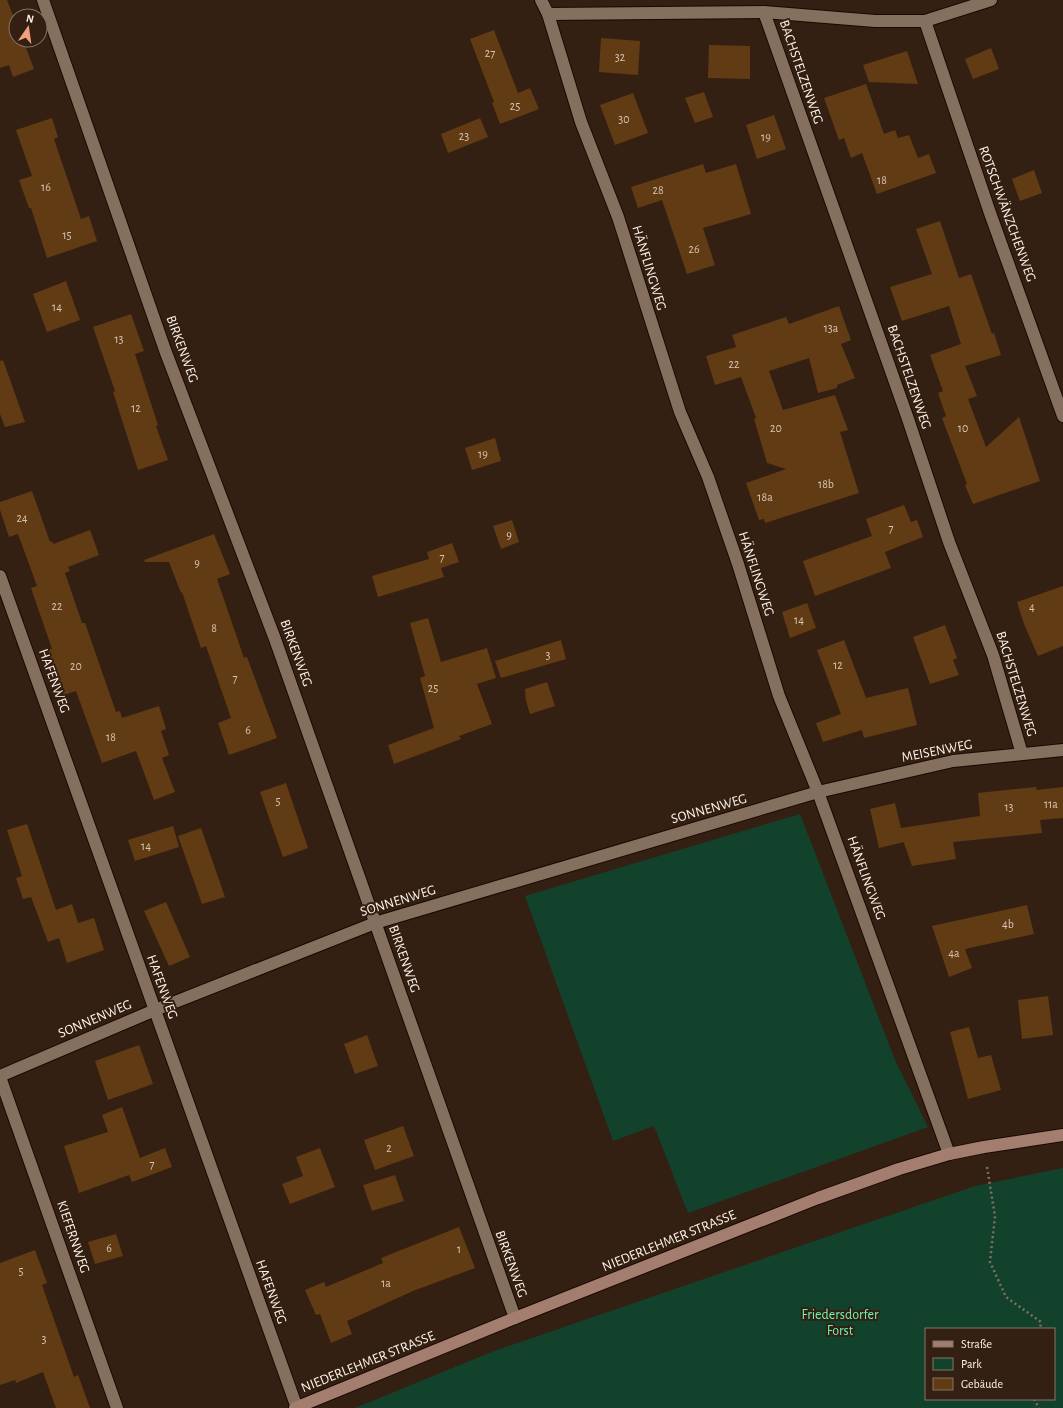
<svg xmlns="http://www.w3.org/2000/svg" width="1063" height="1408" font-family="'Alegreya Sans',sans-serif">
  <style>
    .green { fill: #13422c; fill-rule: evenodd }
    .building { fill: #613b14 }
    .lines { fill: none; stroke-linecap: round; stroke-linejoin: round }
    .lane-casing { stroke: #1a0901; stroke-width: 14 }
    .street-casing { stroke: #1a0901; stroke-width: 14 }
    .secondary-casing { stroke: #1a0901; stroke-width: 14 }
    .path { stroke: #807064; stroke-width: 2.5; stroke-dasharray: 2 3; stroke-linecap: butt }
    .lane { stroke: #856f5f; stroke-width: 12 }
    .street { stroke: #856f5f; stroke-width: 12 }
    .secondary { stroke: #a37d6d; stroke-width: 12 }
    .labels { text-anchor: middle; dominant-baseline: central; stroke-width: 4; stroke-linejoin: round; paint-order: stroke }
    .number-label { font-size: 12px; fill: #d8c4b4 }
    .street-label { font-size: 14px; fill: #fff2e9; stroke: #332012 }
    .park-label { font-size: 14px; fill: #6bf6b3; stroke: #332012 }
  </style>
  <rect width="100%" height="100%" fill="#332012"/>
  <!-- green -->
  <g class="green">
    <path d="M 800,814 L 895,1060 L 928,1127 L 688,1213 L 654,1126 L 613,1141 L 525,896 Z"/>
    <path d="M 1063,1168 L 1063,1408 L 355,1408 L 494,1351 L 975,1186 ZM 926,1329 L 1054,1329 L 1054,1399 L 926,1399 Z"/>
  </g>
  <!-- building -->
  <g class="building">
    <path d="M 0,0 L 7,0 L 16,23 L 16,40 L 23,40 L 34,69 L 13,77 L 9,65 L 0,68 Z"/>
    <path d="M 494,30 L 518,93 L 530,88 L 539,109 L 500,124 L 492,103 L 494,102 L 470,39 Z"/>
    <path d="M 601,38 L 640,41 L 638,75 L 599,72 Z"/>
    <path d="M 709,45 L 750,46 L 750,79 L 708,78 Z"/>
    <path d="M 991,48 L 999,69 L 973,79 L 965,59 Z"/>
    <path d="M 907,51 L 918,84 L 869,82 L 863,65 Z"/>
    <path d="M 866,84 L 884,134 L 895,130 L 898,138 L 909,135 L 918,158 L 929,154 L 936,173 L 877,194 L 862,153 L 851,158 L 844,138 L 839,140 L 824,98 Z"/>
    <path d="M 704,92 L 713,117 L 695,123 L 685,98 Z"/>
    <path d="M 633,93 L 648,133 L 615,145 L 600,105 Z"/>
    <path d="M 774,115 L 786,149 L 757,159 L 746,125 Z"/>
    <path d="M 52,118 L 58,137 L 54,139 L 81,219 L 89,216 L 97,241 L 47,258 L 31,208 L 29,208 L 19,180 L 32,176 L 16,130 Z"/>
    <path d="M 480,118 L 488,137 L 448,153 L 441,134 Z"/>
    <path d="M 703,164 L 706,173 L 736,164 L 751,214 L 703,228 L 715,265 L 687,274 L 662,200 L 638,208 L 631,187 Z"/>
    <path d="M 1034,170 L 1042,193 L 1020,201 L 1012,179 Z"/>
    <path d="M 940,221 L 959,278 L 971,274 L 992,334 L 994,333 L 1001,355 L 965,366 L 977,396 L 968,399 L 986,447 L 1019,417 L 1040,481 L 973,504 L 965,485 L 967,484 L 942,418 L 946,416 L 938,393 L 943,391 L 930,355 L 961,344 L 949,306 L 902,321 L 890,287 L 932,274 L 916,229 Z"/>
    <path d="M 66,281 L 80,320 L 47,332 L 33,294 Z"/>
    <path d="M 839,306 L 851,340 L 841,344 L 855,378 L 837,385 L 837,388 L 818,393 L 809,358 L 769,371 L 783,410 L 835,395 L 848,430 L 840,432 L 859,493 L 765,523 L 764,519 L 759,520 L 746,483 L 786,469 L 767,463 L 754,419 L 756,418 L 741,377 L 715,385 L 706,356 L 736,347 L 732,335 L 786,317 L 789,324 Z"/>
    <path d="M 131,314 L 144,351 L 135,354 L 158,425 L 156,426 L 168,460 L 138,470 L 113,392 L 115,391 L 93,327 Z"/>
    <path d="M 3,360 L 25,422 L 5,427 L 0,414 L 0,361 Z"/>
    <path d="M 495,438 L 501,461 L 472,470 L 465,448 Z"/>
    <path d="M 32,491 L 50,542 L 52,541 L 53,544 L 90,530 L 99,555 L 68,567 L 70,571 L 65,573 L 82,623 L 85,623 L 116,712 L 120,711 L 122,718 L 159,706 L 166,729 L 161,731 L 169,755 L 162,758 L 175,792 L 154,800 L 136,751 L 102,763 L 76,691 L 64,695 L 48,650 L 52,649 L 31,588 L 37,586 L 18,534 L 9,537 L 0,510 L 0,502 Z"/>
    <path d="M 904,505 L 911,522 L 917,520 L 923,537 L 885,552 L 891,568 L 815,596 L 803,561 L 872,536 L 866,519 Z"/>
    <path d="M 512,520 L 519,542 L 501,549 L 493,526 Z"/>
    <path d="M 214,534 L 230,574 L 217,579 L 244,658 L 247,657 L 277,738 L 229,755 L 218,723 L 231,718 L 206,646 L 201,648 L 182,592 L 181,593 L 169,562 L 145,562 L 144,560 Z"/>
    <path d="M 452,543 L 459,562 L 441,568 L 444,577 L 378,597 L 372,576 L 429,559 L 427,552 Z"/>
    <path d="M 1063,586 L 1063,646 L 1038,656 L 1024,624 L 1017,602 Z"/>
    <path d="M 807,603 L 816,628 L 790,638 L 782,612 Z"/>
    <path d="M 428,618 L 441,662 L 487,648 L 496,678 L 477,684 L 492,724 L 459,736 L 461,739 L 394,764 L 388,745 L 434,728 L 420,678 L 425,676 L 410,623 Z"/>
    <path d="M 945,625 L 957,658 L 953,660 L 959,675 L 930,684 L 913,637 Z"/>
    <path d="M 561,640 L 566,659 L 501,678 L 495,661 Z"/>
    <path d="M 844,640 L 866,698 L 908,688 L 917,725 L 864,738 L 862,730 L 823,742 L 816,723 L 841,714 L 817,650 Z"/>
    <path d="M 547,682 L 555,706 L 530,714 L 526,701 L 525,689 Z"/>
    <path d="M 286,783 L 308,848 L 283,857 L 260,792 Z"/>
    <path d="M 1036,787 L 1037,790 L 1063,787 L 1063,818 L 1040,820 L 1042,833 L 953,842 L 956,859 L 912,866 L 903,840 L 904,842 L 879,848 L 870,809 L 895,803 L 901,828 L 980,816 L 978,793 Z"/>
    <path d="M 27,824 L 56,910 L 72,904 L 78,923 L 94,918 L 104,950 L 67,963 L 59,938 L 48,942 L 31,897 L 23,899 L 16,878 L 22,876 L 7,830 Z"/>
    <path d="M 173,826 L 179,847 L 135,861 L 128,840 Z"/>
    <path d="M 201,828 L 225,897 L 202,904 L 178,836 Z"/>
    <path d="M 166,902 L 190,957 L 169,966 L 144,911 Z"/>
    <path d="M 1027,905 L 1034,934 L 965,949 L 972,968 L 949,977 L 932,926 Z"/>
    <path d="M 1048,996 L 1053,1035 L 1022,1039 L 1018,1000 Z"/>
    <path d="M 969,1027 L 978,1058 L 991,1055 L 1001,1090 L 968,1099 L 950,1032 Z"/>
    <path d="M 367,1035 L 378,1066 L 355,1074 L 344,1044 Z"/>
    <path d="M 139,1045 L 153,1084 L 108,1100 L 95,1061 Z"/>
    <path d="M 122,1107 L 140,1158 L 165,1148 L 172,1167 L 132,1182 L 129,1175 L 79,1193 L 64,1146 L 108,1132 L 102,1115 Z"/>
    <path d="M 403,1126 L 414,1156 L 375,1170 L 364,1140 Z"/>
    <path d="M 320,1148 L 335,1187 L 290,1204 L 282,1184 L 303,1176 L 296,1157 Z"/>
    <path d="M 395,1175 L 404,1201 L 372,1211 L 363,1185 Z"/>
    <path d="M 459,1227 L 475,1268 L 413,1291 L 347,1321 L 352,1334 L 331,1343 L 320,1314 L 316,1315 L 305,1290 L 324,1282 L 326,1287 L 383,1263 L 381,1258 Z"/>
    <path d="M 116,1234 L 123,1256 L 95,1264 L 88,1242 Z"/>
    <path d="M 35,1250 L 47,1283 L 42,1285 L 74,1377 L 78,1375 L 90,1408 L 56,1408 L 43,1372 L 16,1383 L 15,1380 L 0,1385 L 0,1263 Z"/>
  </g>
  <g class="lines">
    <!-- lane casing -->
    <g class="lane-casing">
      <path id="lane" d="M 548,14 L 764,12 L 875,21 L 925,21 L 991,0"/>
    </g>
    <!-- street casing -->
    <g class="street-casing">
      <g id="street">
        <path d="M 43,0 L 165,350 L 275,639 L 515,1318"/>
        <path d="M 541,0 L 548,14 L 581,122 L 618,217 L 680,412 L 708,477 L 738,564 L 779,696 L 818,792 L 949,1154"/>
        <path d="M 764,12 L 908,419 L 949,542 L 993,655 L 1022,754"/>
        <path d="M 925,21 L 990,213 L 1063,416"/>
        <path d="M 0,576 L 297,1408"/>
        <path d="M 0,1076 L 155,1010 L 375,923 L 818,792 L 953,761 L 1063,750"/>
        <path d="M 0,1077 L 117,1408"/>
      </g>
    </g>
    <!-- secondary casing -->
    <g class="secondary-casing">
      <path id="secondary" d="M 295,1408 L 515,1318 L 818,1198 L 899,1169 L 949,1154 L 984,1147 L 1063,1135"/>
    </g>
    <!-- path -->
    <g class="path">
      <path d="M 987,1167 L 995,1216 L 990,1262 L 1006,1297 L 1041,1322 L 1040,1329"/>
      <path d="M 1034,1399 L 1039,1408"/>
    </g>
    <!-- lane -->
    <use href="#lane" class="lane"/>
    <!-- street -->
    <use href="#street" class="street"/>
    <!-- secondary -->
    <use href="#secondary" class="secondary"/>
  </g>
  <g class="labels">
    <!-- number labels -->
    <g class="number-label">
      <text x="490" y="53">27</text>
      <text x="620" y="57">32</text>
      <text x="515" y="106">25</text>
      <text x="624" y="119">30</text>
      <text x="464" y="136">23</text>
      <text x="766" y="137">19</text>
      <text x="882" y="180">18</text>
      <text x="46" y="187">16</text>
      <text x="658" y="190">28</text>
      <text x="67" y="235">15</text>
      <text x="694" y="249">26</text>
      <text x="57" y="307">14</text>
      <text x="831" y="328">13a</text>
      <text x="119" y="339">13</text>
      <text x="734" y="364">22</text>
      <text x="136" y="408">12</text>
      <text x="776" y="428">20</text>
      <text x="963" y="428">10</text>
      <text x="483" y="454">19</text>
      <text x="826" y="484">18b</text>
      <text x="765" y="497">18a</text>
      <text x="22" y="518">24</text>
      <text x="891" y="528">7</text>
      <text x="509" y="535">9</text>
      <text x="442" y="557">7</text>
      <text x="197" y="563">9</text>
      <text x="57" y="606">22</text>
      <text x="1032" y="607">4</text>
      <text x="799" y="620">14</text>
      <text x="214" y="628">8</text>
      <text x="548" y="655">3</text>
      <text x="838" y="665">12</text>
      <text x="76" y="666">20</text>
      <text x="235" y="678">7</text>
      <text x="433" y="688">25</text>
      <text x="248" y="730">6</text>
      <text x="111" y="737">18</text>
      <text x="278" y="801">5</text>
      <text x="1051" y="804">11a</text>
      <text x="1009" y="807">13</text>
      <text x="146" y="846">14</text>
      <text x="1008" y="924">4b</text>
      <text x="954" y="953">4a</text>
      <text x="389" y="1148">2</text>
      <text x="152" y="1164">7</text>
      <text x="109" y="1248">6</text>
      <text x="459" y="1249">1</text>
      <text x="21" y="1271">5</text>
      <text x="386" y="1283">1a</text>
      <text x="44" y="1339">3</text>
    </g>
    <!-- street labels -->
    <g class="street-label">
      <text transform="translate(801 72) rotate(71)">BACHSTELZENWEG</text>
      <text transform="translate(1007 214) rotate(70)">ROTSCHWÄNZCHENWEG</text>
      <text transform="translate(649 268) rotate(73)">HÄNFLINGWEG</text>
      <text transform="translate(182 349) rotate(70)">BIRKENWEG</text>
      <text transform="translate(909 377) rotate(71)">BACHSTELZENWEG</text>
      <text transform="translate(756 574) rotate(72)">HÄNFLINGWEG</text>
      <text transform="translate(296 653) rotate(70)">BIRKENWEG</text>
      <text transform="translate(54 681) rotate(70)">HAFENWEG</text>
      <text transform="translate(1016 684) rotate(73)">BACHSTELZENWEG</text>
      <text transform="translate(937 751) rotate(-11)">MEISENWEG</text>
      <text transform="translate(709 809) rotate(-16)">SONNENWEG</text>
      <text transform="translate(866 878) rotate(70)">HÄNFLINGWEG</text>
      <text transform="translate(398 901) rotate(-17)">SONNENWEG</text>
      <text transform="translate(404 959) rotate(71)">BIRKENWEG</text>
      <text transform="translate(162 987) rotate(70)">HAFENWEG</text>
      <text transform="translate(95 1019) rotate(-23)">SONNENWEG</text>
      <text transform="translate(73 1237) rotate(71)">KIEFERNWEG</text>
      <text transform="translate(669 1241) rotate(-22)">NIEDERLEHMER STRASSE</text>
      <text transform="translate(511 1264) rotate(70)">BIRKENWEG</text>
      <text transform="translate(271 1292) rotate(70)">HAFENWEG</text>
      <text transform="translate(368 1362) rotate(-22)">NIEDERLEHMER STRASSE</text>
    </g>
    <!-- park labels -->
    <g class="park-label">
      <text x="840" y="1315">Friedersdorfer<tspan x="840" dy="16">Forst</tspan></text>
    </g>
  </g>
  <!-- legend -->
  <rect x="925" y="1328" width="130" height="72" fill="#332012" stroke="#857468"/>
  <rect x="933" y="1341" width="20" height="6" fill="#a37d6d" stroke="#857468"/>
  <text x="961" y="1348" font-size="12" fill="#fff2e9">Straße</text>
  <rect x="933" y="1358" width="20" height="12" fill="#13422c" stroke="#857468"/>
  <text x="961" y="1368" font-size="12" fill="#fff2e9">Park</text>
  <rect x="933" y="1378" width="20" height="12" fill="#613b14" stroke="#857468"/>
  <text x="961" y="1388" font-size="12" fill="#fff2e9">Gebäude</text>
  <!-- north arrow -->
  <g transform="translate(28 28) rotate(13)"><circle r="19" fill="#332012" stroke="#857468"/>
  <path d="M0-3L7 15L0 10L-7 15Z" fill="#f2a17e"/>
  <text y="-6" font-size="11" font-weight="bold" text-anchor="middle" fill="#fff2e9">N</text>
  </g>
</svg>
